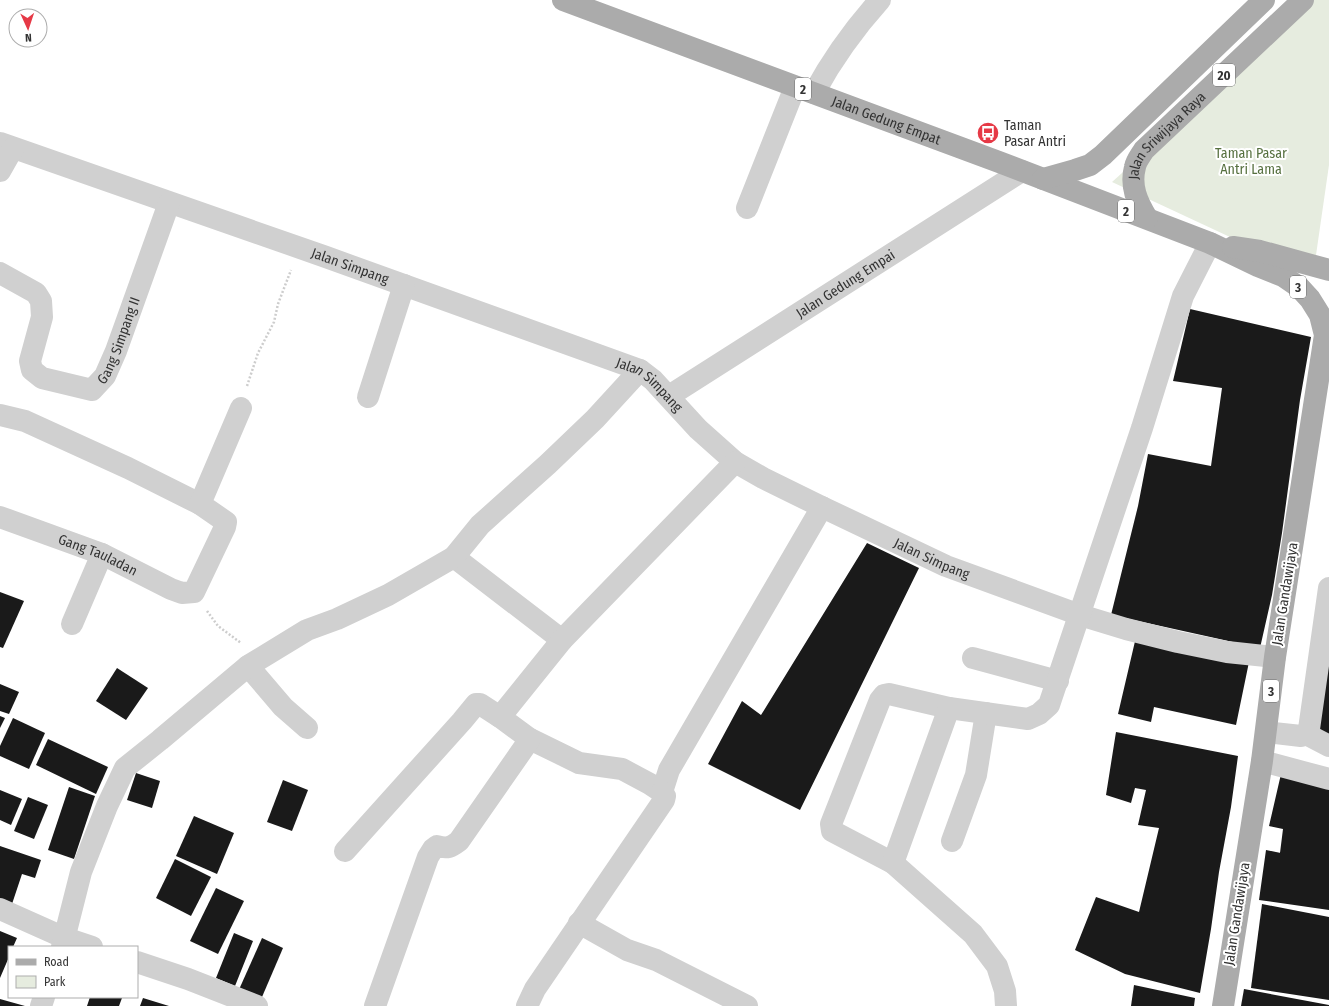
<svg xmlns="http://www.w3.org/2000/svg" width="1329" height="1006" font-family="'Fira Sans Condensed',sans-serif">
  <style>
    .green { fill: #e6ecdf }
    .building { fill: #1a1a1a }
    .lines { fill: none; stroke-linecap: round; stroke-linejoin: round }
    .path { stroke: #cdcdcd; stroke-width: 2.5; stroke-dasharray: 2 2; stroke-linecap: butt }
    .minor { stroke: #d0d0d0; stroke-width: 22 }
    .major { stroke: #ababab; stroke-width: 22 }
    .labels { text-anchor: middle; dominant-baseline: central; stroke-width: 4; stroke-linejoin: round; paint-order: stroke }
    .shield { fill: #fff; stroke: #707070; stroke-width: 1 }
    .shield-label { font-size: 13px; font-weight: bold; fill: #333 }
    .street-label { font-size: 14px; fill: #333; stroke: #fff }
    .poi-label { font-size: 14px; fill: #333; stroke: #fff; text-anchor: start }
    .park-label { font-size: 14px; fill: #56703f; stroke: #fff }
  </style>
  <rect width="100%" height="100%" fill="#fff"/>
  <!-- green -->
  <path class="green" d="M 1314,0 L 1329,0 L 1329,165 L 1315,262 L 1260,251 L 1112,182 Z"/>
  <!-- building -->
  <g class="building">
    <path d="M 1190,309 L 1311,337 L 1300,400 L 1282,533 L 1272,595 L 1260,648 L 1111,615 L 1138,506 L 1148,454 L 1211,466 L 1222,388 L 1173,381 Z"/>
    <path d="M 867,543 L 919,568 L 800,810 L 708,764 L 742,701 L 761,715 Z"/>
    <path d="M 0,592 L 24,601 L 3,648 L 0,647 Z"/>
    <path d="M 1136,637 L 1249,662 L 1236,725 L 1154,707 L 1151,722 L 1118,714 Z"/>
    <path d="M 1329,638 L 1329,736 L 1313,733 Z"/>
    <path d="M 117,668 L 148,688 L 126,720 L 96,701 Z"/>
    <path d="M 0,684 L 19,692 L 9,714 L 0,711 Z"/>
    <path d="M 0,716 L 5,718 L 0,728 Z"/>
    <path d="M 13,718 L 45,733 L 29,769 L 0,756 L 0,746 Z"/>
    <path d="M 1116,732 L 1238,756 L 1231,807 L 1219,872 L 1211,929 L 1200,993 L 1125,974 L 1075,950 L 1096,897 L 1139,912 L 1159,828 L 1138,825 L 1146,790 L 1135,788 L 1131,803 L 1106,795 Z"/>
    <path d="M 48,739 L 108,767 L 96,794 L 36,765 Z"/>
    <path d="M 136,773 L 160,781 L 152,808 L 127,800 Z"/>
    <path d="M 1281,774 L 1329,788 L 1329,910 L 1259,900 L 1266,850 L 1295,856 L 1280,853 L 1283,829 L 1269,826 Z"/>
    <path d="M 283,780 L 308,790 L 292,831 L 267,822 Z"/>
    <path d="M 69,787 L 95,796 L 74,859 L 48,850 Z"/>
    <path d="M 0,790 L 22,799 L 11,825 L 0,820 Z"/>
    <path d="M 28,797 L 48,805 L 34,839 L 14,831 Z"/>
    <path d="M 194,816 L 234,833 L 217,874 L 176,856 Z"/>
    <path d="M 0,846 L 41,860 L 35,878 L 22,874 L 12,904 L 0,900 Z"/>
    <path d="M 175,859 L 211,877 L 191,916 L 156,898 Z"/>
    <path d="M 216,888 L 244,901 L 218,954 L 190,941 Z"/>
    <path d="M 1262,904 L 1329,917 L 1329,1000 L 1251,988 Z"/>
    <path d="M 0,931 L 17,938 L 13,947 L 9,947 L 9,957 L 0,978 Z"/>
    <path d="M 234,933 L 253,941 L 235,986 L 216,978 Z"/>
    <path d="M 262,938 L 283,948 L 259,1004 L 237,994 Z"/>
    <path d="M 1134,985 L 1195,998 L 1194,1006 L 1131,1006 Z"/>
    <path d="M 1244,989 L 1329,1005 L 1329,1006 L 1241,1006 Z"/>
    <path d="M 90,997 L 119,997 L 122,998 L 119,1006 L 87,1006 Z"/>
    <path d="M 143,998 L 169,1006 L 140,1006 Z"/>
    <path d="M 0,999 L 25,1006 L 0,1006 Z"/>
  </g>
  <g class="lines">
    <!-- path -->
    <g class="path">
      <path d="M 247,386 L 258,353 L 274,322 L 278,304 L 291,270"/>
      <path d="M 207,611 L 218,626 L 241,643"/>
    </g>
    <!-- minor -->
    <g class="minor">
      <path d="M 814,93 C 833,58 853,30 880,0"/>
      <path id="s1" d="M 0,143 L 326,257 L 640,370 L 653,380 L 698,429 L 735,462 L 763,478 L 822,507 L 946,566 L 1080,615 L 1126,629 L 1178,642 L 1227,652 L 1275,657"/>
      <path d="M 0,171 L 13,148"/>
      <path d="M 747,208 L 795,87"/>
      <path id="s2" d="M 0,273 L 36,293 L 41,301 L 42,317 L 30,361 L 32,370 L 42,378 L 92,390 L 105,376 L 116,351 L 169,203"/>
      <path id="s3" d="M 669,396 L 1022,171"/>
      <path d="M 368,397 L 404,285"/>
      <path d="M 0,415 L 25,421 L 128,468 L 200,504"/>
      <path id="s4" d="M 0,517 L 102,554 L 171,589 L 182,593 L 194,592 L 225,527 L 226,522 L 200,504 L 241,408"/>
      <path d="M 454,557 L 562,640"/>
      <path d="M 72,624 L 102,554"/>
      <path d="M 973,658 L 1058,681"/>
      <path d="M 248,666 L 283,707 L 307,728"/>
      <path d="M 1266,732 L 1301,736 L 1306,734 L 1309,729 L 1329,588"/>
      <path d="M 1306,734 L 1329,746"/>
      <path d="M 530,739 L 579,763 L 622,769 L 650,784 L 662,792 L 669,770 L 822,507"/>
      <path d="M 1262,761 L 1329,779"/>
      <path d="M 952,841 L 976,775 L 986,713"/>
      <path d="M 345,851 L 462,721 L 476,704 L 480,704 L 500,717"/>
      <path d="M 893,863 L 832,831 L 831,824 L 880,700 L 884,695 L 889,694 L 949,708"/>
      <path d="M 0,909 L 65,938 L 92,947"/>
      <path d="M 579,923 L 627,950 L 656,960 L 747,1006"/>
      <path d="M 62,947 L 81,872 L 107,806 L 125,768 L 160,740 L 248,666 L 307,630 L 337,619 L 388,595 L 454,557 L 480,525 L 548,464 L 595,419 L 640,370"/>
      <path d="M 137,962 L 188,979 L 257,1006"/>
      <path d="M 41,1006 L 44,997"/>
      <path d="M 375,1006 L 428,857 L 433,849 L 437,846 C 448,849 451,847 459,841 L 530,739 L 500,717 L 562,640 L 735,462"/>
      <path d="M 527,1006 L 535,989 L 664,800 L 665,796 L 662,792"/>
      <path d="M 1006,1006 L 1005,991 L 997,966 L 973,934 L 893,863 L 949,708 L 1028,719 L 1039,714 L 1049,705 L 1142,428 L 1183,296 L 1210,243"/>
    </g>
    <!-- major -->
    <g class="major">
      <path id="s5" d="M 563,0 L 999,162 L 1210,243 L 1258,266 L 1283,276 L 1299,287 L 1310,299 L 1320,315 L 1325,335 L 1275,657 L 1262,761 L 1223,1006"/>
      <path d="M 1043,179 L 1075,170 L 1090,165 L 1103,155 L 1264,0"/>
      <path id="s6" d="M 1147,218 C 1137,202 1130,186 1135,167 C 1136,161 1141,155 1144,150 L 1303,0"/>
      <path d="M 1233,247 L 1260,251 L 1329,270"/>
    </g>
  </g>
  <!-- icons -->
  <defs>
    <g id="bus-disc" transform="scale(1.15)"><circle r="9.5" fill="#e63946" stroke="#fff"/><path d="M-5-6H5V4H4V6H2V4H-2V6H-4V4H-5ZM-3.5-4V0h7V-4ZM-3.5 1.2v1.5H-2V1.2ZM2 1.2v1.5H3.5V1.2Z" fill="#fff"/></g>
  </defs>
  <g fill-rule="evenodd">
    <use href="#bus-disc" x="988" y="133"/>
  </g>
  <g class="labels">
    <!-- shield labels -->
    <g class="shield">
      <rect x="1213" y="64" width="22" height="22" rx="3"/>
      <rect x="795" y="78" width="16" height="22" rx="3"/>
      <rect x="1118" y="200" width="16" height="22" rx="3"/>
      <rect x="1290" y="276" width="16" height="22" rx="3"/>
      <rect x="1263" y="680" width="16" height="22" rx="3"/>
    </g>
    <g class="shield-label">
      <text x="1224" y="75">20</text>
      <text x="803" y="89">2</text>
      <text x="1126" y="211">2</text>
      <text x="1298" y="287">3</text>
      <text x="1271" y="691">3</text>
    </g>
    <!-- street labels -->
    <g class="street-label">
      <text stroke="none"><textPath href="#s5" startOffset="345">Jalan Gedung Empat</textPath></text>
      <text stroke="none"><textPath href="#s6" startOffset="98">Jalan Sriwijaya Raya</textPath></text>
      <text stroke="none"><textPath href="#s1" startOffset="371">Jalan Simpang</textPath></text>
      <text stroke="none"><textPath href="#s3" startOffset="209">Jalan Gedung Empai</textPath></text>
      <text stroke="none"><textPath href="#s2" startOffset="243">Gang Simpang II</textPath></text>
      <text stroke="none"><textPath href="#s1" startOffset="695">Jalan Simpang</textPath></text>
      <text stroke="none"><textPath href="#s4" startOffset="105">Gang Tauladan</textPath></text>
      <text stroke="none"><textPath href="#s1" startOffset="1031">Jalan Simpang</textPath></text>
      <text transform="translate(1285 594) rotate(-81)">Jalan Gandawijaya</text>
      <text transform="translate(1237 914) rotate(-81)">Jalan Gandawijaya</text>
    </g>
    <!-- poi labels -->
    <g class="poi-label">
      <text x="1004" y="125">Taman<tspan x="1004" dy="16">Pasar Antri</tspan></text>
    </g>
    <!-- park labels -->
    <g class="park-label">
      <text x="1251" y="153">Taman Pasar<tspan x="1251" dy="16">Antri Lama</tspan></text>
    </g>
  </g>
  <!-- legend -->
  <rect x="8" y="946" width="130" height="52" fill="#ffffff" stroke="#adadad"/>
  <rect x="16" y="959" width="20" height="6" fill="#ababab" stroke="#adadad"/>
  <text x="44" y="966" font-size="12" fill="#333333">Road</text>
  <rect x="16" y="976" width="20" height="12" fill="#e6ecdf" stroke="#adadad"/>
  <text x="44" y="986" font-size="12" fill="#333333">Park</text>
  <!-- north arrow -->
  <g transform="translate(28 28) rotate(177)"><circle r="19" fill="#ffffff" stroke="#adadad"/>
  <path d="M0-3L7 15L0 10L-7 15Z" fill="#e63946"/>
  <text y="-6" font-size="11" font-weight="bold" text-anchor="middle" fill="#333333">N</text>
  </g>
</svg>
